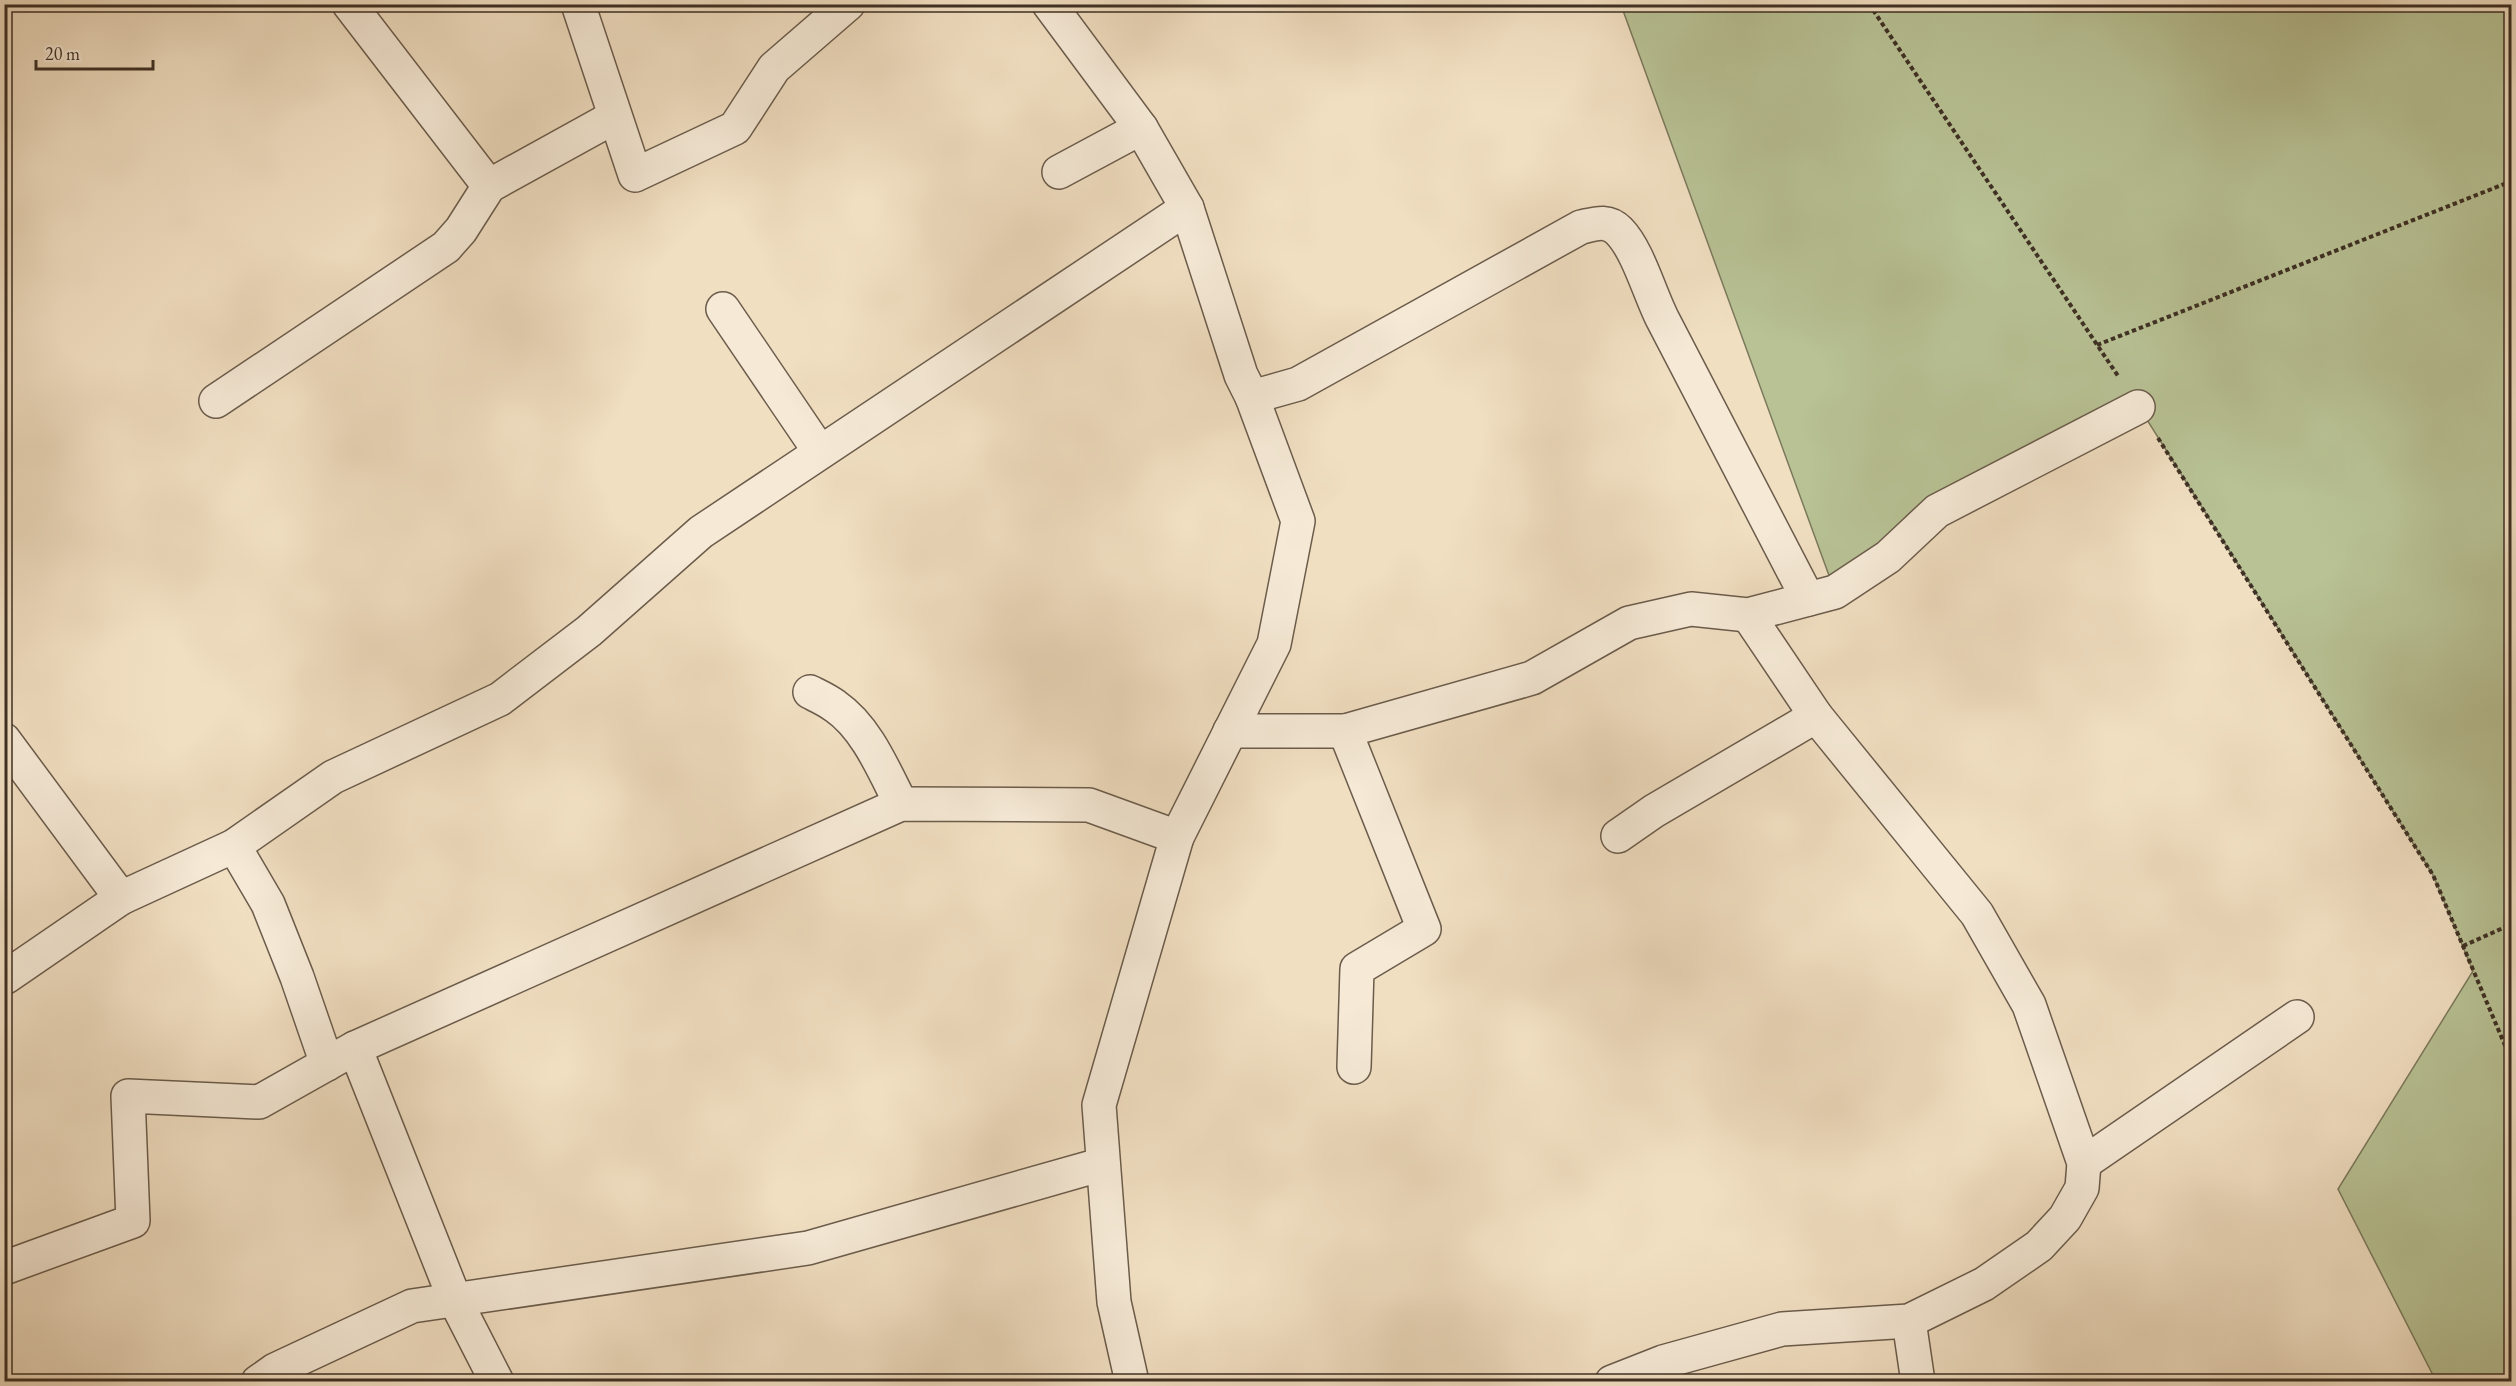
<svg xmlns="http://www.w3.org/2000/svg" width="2516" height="1386" font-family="'EB Garamond',serif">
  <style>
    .green { fill: #b8c295; stroke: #7b795c; stroke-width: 1.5 }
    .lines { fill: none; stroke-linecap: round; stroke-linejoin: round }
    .minor-casing { stroke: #6b5c4c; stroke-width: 36 }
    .path { stroke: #3e3024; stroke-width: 4; stroke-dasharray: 4.5 3; stroke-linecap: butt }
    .minor { stroke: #f6ead7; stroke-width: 33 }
  </style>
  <rect width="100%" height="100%" fill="#f1dfc2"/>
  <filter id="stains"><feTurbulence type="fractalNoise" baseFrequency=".00333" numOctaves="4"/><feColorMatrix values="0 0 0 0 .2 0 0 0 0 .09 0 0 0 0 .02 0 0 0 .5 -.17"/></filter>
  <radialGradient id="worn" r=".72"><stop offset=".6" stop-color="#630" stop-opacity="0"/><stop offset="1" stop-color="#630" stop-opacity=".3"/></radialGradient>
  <!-- green -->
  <path class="green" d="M 1621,5 L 2511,5 L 2511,1381 L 2436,1381 L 2338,1189 L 2473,971 L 2433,875 L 2139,407 L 1835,592 Z"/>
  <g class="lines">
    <!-- minor casing -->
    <g class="minor-casing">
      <g id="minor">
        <path d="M 349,4 L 489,186"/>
        <path d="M 578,4 L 635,175 L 735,128 L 774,68 L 848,4"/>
        <path d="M 1049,4 L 1141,128 L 1187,208 L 1241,375 L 1252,397 L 1298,521 L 1274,644 L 1177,837 L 1099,1105 L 1114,1302 L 1132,1382"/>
        <path d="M 1059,172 L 1141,128"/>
        <path d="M 723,309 L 820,452"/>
        <path d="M 1252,397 L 1298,384 L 1581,227 C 1595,224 1608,219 1619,231 C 1638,250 1650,295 1663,320 C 1711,413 1760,506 1808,599"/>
        <path d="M 216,401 L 446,247 L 461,230 L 489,186 L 614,117"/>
        <path d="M 810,692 C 818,696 827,700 835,706 C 867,728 884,771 901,804"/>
        <path d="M 1230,731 L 1345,731 L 1532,678 L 1629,623 L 1691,609 L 1748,615 L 1835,592 L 1888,557 L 1937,511 L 2138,407"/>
        <path d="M 1345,731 L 1424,929 L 1357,969 L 1354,1067"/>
        <path d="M 4,740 L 121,898"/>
        <path d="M 1618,836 L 1654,811 L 1816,716"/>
        <path d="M 234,846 L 268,904 L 297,977 L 327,1064"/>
        <path d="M 6,977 L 121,898 L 234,846 L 333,777 L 500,699 L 589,631 L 701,532 L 1187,208"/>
        <path d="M 355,1048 L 455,1300 L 497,1382"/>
        <path d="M 2084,1163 L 2297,1017"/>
        <path d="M 4,1268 L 133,1221 L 128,1096 L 259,1102 L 355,1048 L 901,804 L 1089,805 L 1177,837"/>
        <path d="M 1909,1321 L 1918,1382"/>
        <path d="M 258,1382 L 275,1370 L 412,1306 L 808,1248 L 1103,1164"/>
        <path d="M 1612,1382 L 1663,1362 L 1782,1329 L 1909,1321 L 1984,1284 L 2039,1246 L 2065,1218 L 2082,1188 L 2084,1163 L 2029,1005 L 1977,914 L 1816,716 L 1748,615"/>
      </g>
    </g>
    <!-- path -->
    <g class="path">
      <path d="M 1869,4 L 2118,376"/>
      <path d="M 2097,345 L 2512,181"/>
      <path d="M 2158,438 L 2433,875 L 2512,1062"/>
      <path d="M 2463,946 L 2512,924"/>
    </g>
    <!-- minor -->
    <use href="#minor" class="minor"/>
  </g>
  <!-- margin -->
  <rect width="2516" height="1386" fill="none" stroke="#f1dfc2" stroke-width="24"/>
  <rect x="6" y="6" width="2504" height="1374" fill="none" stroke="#3e3024" stroke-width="3"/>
  <rect x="12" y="12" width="2492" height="1362" fill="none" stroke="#3e3024" stroke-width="1.5"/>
  <!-- scale -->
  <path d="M36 60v9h117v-9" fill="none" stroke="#3e3024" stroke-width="3"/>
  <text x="45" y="60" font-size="18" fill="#3e3024" stroke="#f6ead7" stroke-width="4.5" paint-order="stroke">20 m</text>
  <rect width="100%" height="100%" filter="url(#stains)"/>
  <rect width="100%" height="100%" fill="url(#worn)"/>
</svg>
